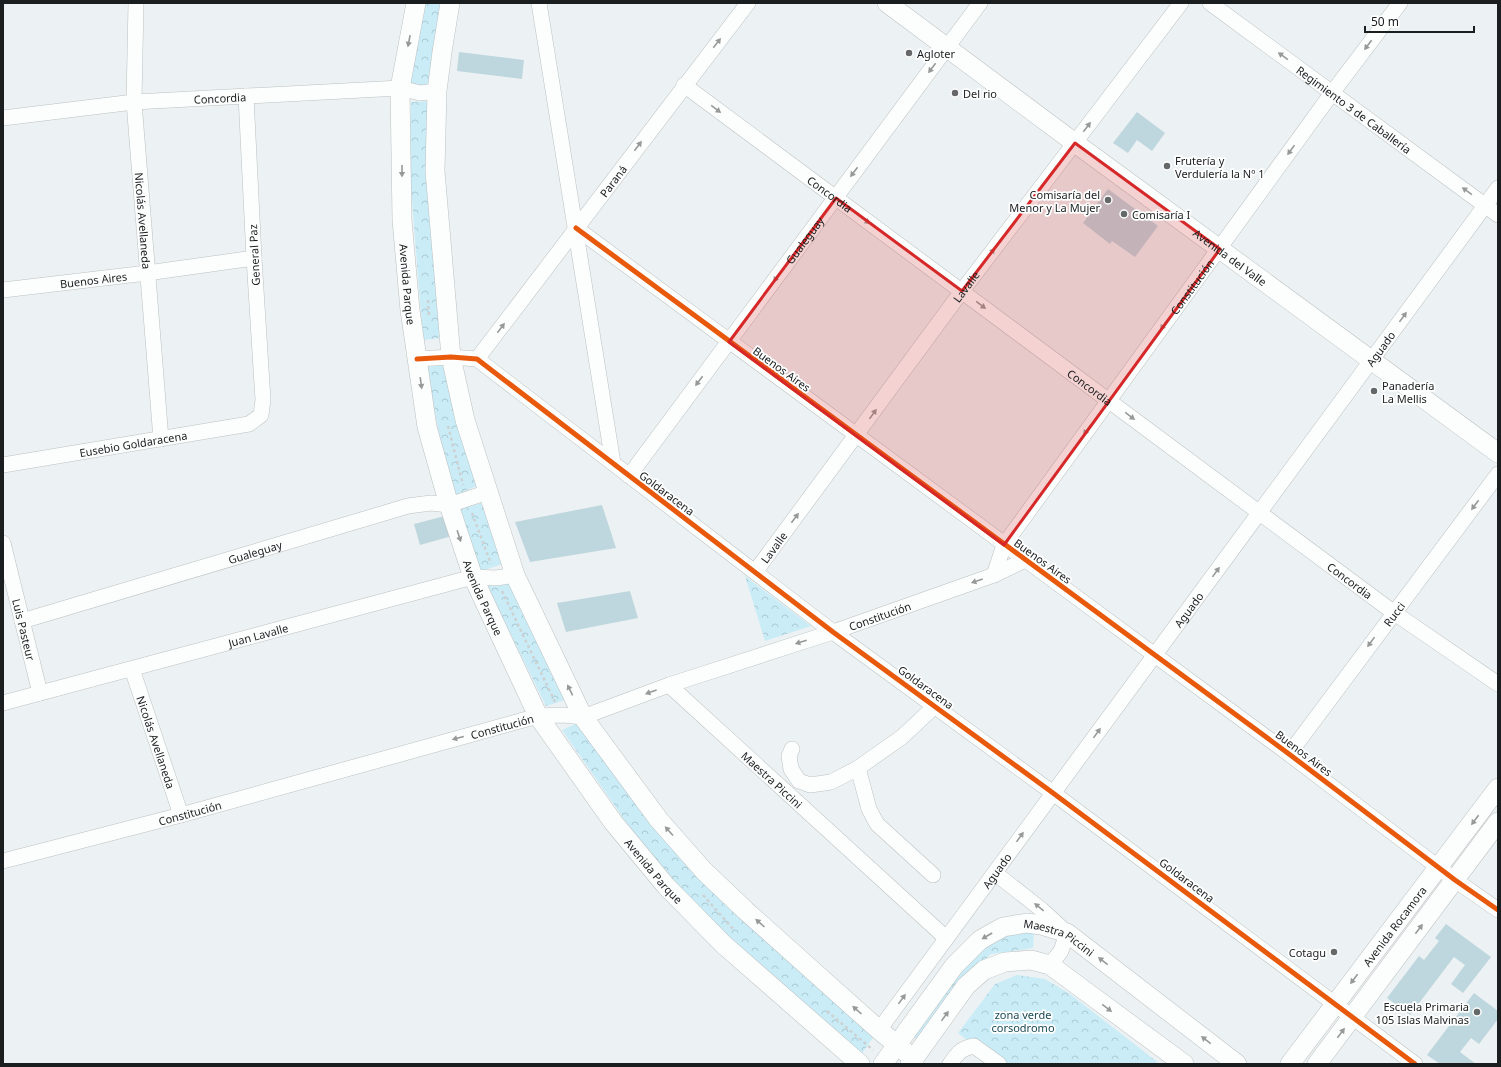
<svg xmlns="http://www.w3.org/2000/svg" width="1501" height="1067" font-family="'Noto Sans',sans-serif">
  <style>
    .park { fill: url(#park-crowns) }
    .building { fill: #bed6dd }
    .lines { fill: none; stroke-linecap: round; stroke-linejoin: round }
    .minor-casing { stroke: #bcc1c2; stroke-width: 16 }
    .major-casing { stroke: #bcc1c2; stroke-width: 20 }
    .path { stroke: #ced1d2; stroke-width: 2.5; stroke-dasharray: 3 3; stroke-linecap: butt }
    .minor { stroke: #fcfdfd; stroke-width: 15 }
    .major { stroke: #fcfdfd; stroke-width: 19 }
    .cycleway-casing { stroke: #fff; stroke-width: 8 }
    .cycleway { stroke: #e8590c; stroke-width: 5 }
    .oneway { fill: #969999 }
    .marked { fill: #d62828; fill-opacity: 0.2; stroke: #d62828; stroke-width: 3; stroke-linejoin: round }
    .poi-dot { fill: #646869; stroke: #fff; stroke-width: 1.5 }
    .labels { text-anchor: middle; dominant-baseline: central; stroke-width: 3.5; stroke-linejoin: round; paint-order: stroke }
    .poi-label { font-size: 11px; fill: #1a1e1f; stroke: #fff; text-anchor: start }
    .street-label { font-size: 11px; fill: #1a1e1f; stroke: #fff }
    .park-label { font-size: 11px; fill: #174956; stroke: #fff }
  </style>
  <defs>
    <pattern id="park-crowns" width="20" height="18" patternUnits="userSpaceOnUse"><rect width="20" height="18" fill="#c9ecf7"/><path d="M2 6a3 3 0 1 1 6 0M12 15a3 3 0 1 1 6 0" fill="none" stroke="#accad3"/></pattern>
  </defs>
  <rect width="100%" height="100%" fill="#ecf2f3"/>
  <!-- park -->
  <g class="park">
    <path d="M 424,3 L 445,3 L 433,86 L 410,86 Z"/>
    <path d="M 431,101 L 431,236 L 440,338 L 423,340 L 410,175 L 411,102 Z"/>
    <path d="M 446,365 L 477,486 L 453,496 L 439,434 L 427,367 Z"/>
    <path d="M 481,503 L 505,563 L 479,572 L 458,510 Z"/>
    <path d="M 745,576 L 811,626 L 765,641 Z"/>
    <path d="M 510,583 L 565,700 L 546,706 L 487,586 Z"/>
    <path d="M 580,722 L 630,789 L 874,1036 L 861,1055 L 727,940 L 640,842 L 562,730 Z"/>
    <path d="M 1034,932 L 1033,948 L 991,954 L 969,974 L 921,1043 L 911,1034 L 939,996 L 985,946 L 1006,934 Z"/>
    <path d="M 1017,975 L 1045,979 L 1070,994 L 1160,1064 L 997,1064 L 958,1033 L 995,984 Z"/>
  </g>
  <!-- building -->
  <g class="building">
    <path d="M 459,52 L 524,60 L 522,79 L 457,71 Z"/>
    <path d="M 1137,112 L 1165,133 L 1152,151 L 1137,140 L 1128,153 L 1113,143 Z"/>
    <path d="M 1108,189 L 1158,226 L 1135,257 L 1112,241 L 1110,244 L 1083,223 Z"/>
    <path d="M 602,505 L 616,548 L 530,562 L 515,522 Z"/>
    <path d="M 445,516 L 452,536 L 420,545 L 414,524 Z"/>
    <path d="M 630,591 L 638,618 L 566,632 L 557,603 Z"/>
    <path d="M 1446,924 L 1491,957 L 1463,993 L 1451,984 L 1465,965 L 1454,957 L 1410,1015 L 1387,998 L 1419,956 L 1424,960 L 1439,941 L 1435,938 Z"/>
    <path d="M 1474,993 L 1498,1011 L 1498,1019 L 1479,1044 L 1471,1038 L 1460,1052 L 1476,1064 L 1440,1064 L 1427,1055 Z"/>
  </g>
  <g class="lines">
    <!-- minor casing -->
    <g class="minor-casing">
      <g id="minor">
        <path id="s1" d="M 136,3 L 134,102 L 161,439"/>
        <path d="M 539,3 L 613,463"/>
        <path id="s2" d="M 1210,3 L 1498,215"/>
        <path id="s3" d="M 684,85 L 1393,612 L 1498,684"/>
        <path id="s4" d="M 3,118 L 134,102 L 400,88 L 420,93 L 437,91"/>
        <path d="M 576,228 L 1289,754 L 1455,880 L 1498,910"/>
        <path id="s5" d="M 3,290 L 147,273 L 254,258"/>
        <path d="M 417,359 L 451,357 L 477,359 L 833,632 L 1053,793 L 1415,1064"/>
        <path id="s6" d="M 477,359 L 748,3"/>
        <path id="s7" d="M 3,465 L 249,424 L 261,415 L 263,400 L 254,258 L 246,96"/>
        <path id="s8" d="M 629,476 L 980,3"/>
        <path id="s9" d="M 3,543 L 40,693"/>
        <path id="s10" d="M 755,572 L 962,291 L 1181,3"/>
        <path id="s11" d="M 994,575 L 1004,545 L 1332,93 L 1400,3"/>
        <path id="s12" d="M 22,621 L 408,506 L 431,503 L 449,505 L 488,492"/>
        <path id="s13" d="M 132,669 L 181,815"/>
        <path id="s14" d="M 669,685 L 946,938"/>
        <path id="s15" d="M 3,703 L 473,577 L 496,578 L 515,575"/>
        <path d="M 792,749 L 789,756 L 791,769 L 799,781 L 810,785 L 831,782 L 858,768 L 902,737 L 935,706"/>
        <path id="s16" d="M 1289,754 L 1498,474"/>
        <path d="M 858,768 L 869,809 L 877,824 L 933,875"/>
        <path id="s17" d="M 3,861 L 181,815 L 538,716 L 563,715 L 583,717 L 669,685 L 833,632 L 994,575 L 1025,560"/>
        <path d="M 995,873 L 1042,910 L 1067,933 L 1061,951 L 1050,965"/>
        <path id="s18" d="M 879,1030 L 1498,188"/>
        <path d="M 950,1064 C 957,1054 961,1048 974,1046 L 999,1064"/>
      </g>
    </g>
    <!-- major casing -->
    <g class="major-casing">
      <g id="major">
        <path id="s19" d="M 416,3 L 400,88 L 402,220 L 410,310 L 427,427 L 449,505 L 473,577 L 538,716 L 613,822 L 666,886 L 723,944 L 860,1064"/>
        <path d="M 450,3 L 442,52 L 437,91 L 435,171 L 451,357 L 465,420 L 515,575 L 583,717 L 659,820 L 704,871 L 746,911 L 879,1030 L 914,1059"/>
        <path id="s20" d="M 887,3 L 1075,143 L 1498,453"/>
        <path id="s21" d="M 883,1064 L 954,966 L 980,940 L 1003,927 L 1027,923 L 1041,925 L 1067,933 L 1237,1064"/>
        <path d="M 910,1064 L 966,986 L 984,970 L 1005,962 L 1031,960 L 1050,965 L 1184,1064"/>
        <path id="s22" d="M 1290,1064 L 1498,788"/>
        <path d="M 1317,1064 L 1498,822"/>
      </g>
    </g>
    <!-- path -->
    <g class="path">
      <path d="M 428,300 L 429,315"/>
      <path d="M 448,426 L 463,485"/>
      <path d="M 472,513 L 491,564"/>
      <path d="M 502,591 L 555,702"/>
      <path d="M 703,895 L 734,930"/>
      <path d="M 827,1011 L 873,1050"/>
    </g>
    <!-- minor -->
    <use href="#minor" class="minor"/>
    <!-- major -->
    <use href="#major" class="major"/>
    <!-- cycleway casing -->
    <g class="cycleway-casing">
      <g id="cycleway">
        <path d="M 576,228 L 1289,754 L 1455,880 L 1498,910"/>
        <path d="M 417,359 L 451,357 L 477,359 L 833,632 L 1053,793 L 1415,1064"/>
      </g>
    </g>
    <!-- cycleway -->
    <use href="#cycleway" class="cycleway"/>
  </g>
  <!-- one-way arrows -->
  <defs><path id="oneway-solid" d="M-6-.8H1V-3.2L6.5 0L1 3.2V.8H-6Z"/></defs>
  <g class="oneway">
    <use href="#oneway-solid" transform="translate(409 41) rotate(101)"/>
    <use href="#oneway-solid" transform="translate(717 43) rotate(-52)"/>
    <use href="#oneway-solid" transform="translate(1368 45) rotate(127)"/>
    <use href="#oneway-solid" transform="translate(1283 56) rotate(-144)"/>
    <use href="#oneway-solid" transform="translate(932 68) rotate(127)"/>
    <use href="#oneway-solid" transform="translate(716 109) rotate(37)"/>
    <use href="#oneway-solid" transform="translate(1087 127) rotate(-53)"/>
    <use href="#oneway-solid" transform="translate(638 146) rotate(-53)"/>
    <use href="#oneway-solid" transform="translate(1291 150) rotate(126)"/>
    <use href="#oneway-solid" transform="translate(402 171) rotate(90)"/>
    <use href="#oneway-solid" transform="translate(854 172) rotate(127)"/>
    <use href="#oneway-solid" transform="translate(1467 191) rotate(-144)"/>
    <use href="#oneway-solid" transform="translate(865 220) rotate(37)"/>
    <use href="#oneway-solid" transform="translate(991 253) rotate(-53)"/>
    <use href="#oneway-solid" transform="translate(777 277) rotate(127)"/>
    <use href="#oneway-solid" transform="translate(981 305) rotate(37)"/>
    <use href="#oneway-solid" transform="translate(1403 317) rotate(-54)"/>
    <use href="#oneway-solid" transform="translate(1164 325) rotate(126)"/>
    <use href="#oneway-solid" transform="translate(501 328) rotate(-53)"/>
    <use href="#oneway-solid" transform="translate(699 381) rotate(127)"/>
    <use href="#oneway-solid" transform="translate(421 383) rotate(82)"/>
    <use href="#oneway-solid" transform="translate(873 414) rotate(-54)"/>
    <use href="#oneway-solid" transform="translate(1130 416) rotate(37)"/>
    <use href="#oneway-solid" transform="translate(1087 430) rotate(126)"/>
    <use href="#oneway-solid" transform="translate(1475 505) rotate(127)"/>
    <use href="#oneway-solid" transform="translate(795 518) rotate(-53)"/>
    <use href="#oneway-solid" transform="translate(459 536) rotate(72)"/>
    <use href="#oneway-solid" transform="translate(1216 572) rotate(-54)"/>
    <use href="#oneway-solid" transform="translate(977 581) rotate(161)"/>
    <use href="#oneway-solid" transform="translate(801 642) rotate(162)"/>
    <use href="#oneway-solid" transform="translate(1371 642) rotate(126)"/>
    <use href="#oneway-solid" transform="translate(570 690) rotate(-116)"/>
    <use href="#oneway-solid" transform="translate(651 692) rotate(160)"/>
    <use href="#oneway-solid" transform="translate(1097 733) rotate(-54)"/>
    <use href="#oneway-solid" transform="translate(458 738) rotate(165)"/>
    <use href="#oneway-solid" transform="translate(1475 820) rotate(127)"/>
    <use href="#oneway-solid" transform="translate(669 831) rotate(-132)"/>
    <use href="#oneway-solid" transform="translate(1020 837) rotate(-54)"/>
    <use href="#oneway-solid" transform="translate(1039 907) rotate(-141)"/>
    <use href="#oneway-solid" transform="translate(760 923) rotate(-138)"/>
    <use href="#oneway-solid" transform="translate(1419 929) rotate(-53)"/>
    <use href="#oneway-solid" transform="translate(987 936) rotate(150)"/>
    <use href="#oneway-solid" transform="translate(1103 961) rotate(-142)"/>
    <use href="#oneway-solid" transform="translate(1354 979) rotate(127)"/>
    <use href="#oneway-solid" transform="translate(902 999) rotate(-54)"/>
    <use href="#oneway-solid" transform="translate(1107 1008) rotate(37)"/>
    <use href="#oneway-solid" transform="translate(857 1010) rotate(-138)"/>
    <use href="#oneway-solid" transform="translate(945 1016) rotate(-54)"/>
    <use href="#oneway-solid" transform="translate(1341 1033) rotate(-53)"/>
    <use href="#oneway-solid" transform="translate(1206 1040) rotate(-142)"/>
  </g>
  <!-- marked area -->
  <path class="marked" d="M 1075,143 L 1220,249 L 1004,545 L 729,342 L 836,198 L 962,291 Z"/>
  <!-- markers -->
  <g class="poi-dot">
    <circle cx="909" cy="53" r="4"/>
    <circle cx="955" cy="93" r="4"/>
    <circle cx="1167" cy="166" r="4"/>
    <circle cx="1108" cy="200" r="4"/>
    <circle cx="1124" cy="214" r="4"/>
    <circle cx="1374" cy="391" r="4"/>
    <circle cx="1334" cy="952" r="4"/>
    <circle cx="1477" cy="1012" r="4"/>
  </g>
  <g class="labels">
    <!-- poi labels -->
    <g class="poi-label">
      <text x="917" y="53">Agloter</text>
      <text x="963" y="93">Del rio</text>
      <text x="1175" y="160">Frutería y<tspan x="1175" dy="13">Verdulería la Nº 1</tspan></text>
      <text x="1100" y="194" text-anchor="end">Comisaría del<tspan x="1100" dy="13">Menor y La Mujer</tspan></text>
      <text x="1132" y="214">Comisaría I</text>
      <text x="1382" y="385">Panadería<tspan x="1382" dy="13">La Mellis</tspan></text>
      <text x="1326" y="952" text-anchor="end">Cotagu</text>
      <text x="1469" y="1006" text-anchor="end">Escuela Primaria<tspan x="1469" dy="13">105 Islas Malvinas</tspan></text>
    </g>
    <!-- street labels -->
    <g class="street-label">
      <text stroke="none"><textPath href="#s4" startOffset="218">Concordia</textPath></text>
      <text stroke="none"><textPath href="#s2" startOffset="179">Regimiento 3 de Caballería</textPath></text>
      <text stroke="none"><textPath href="#s6" startOffset="224">Paraná</textPath></text>
      <text stroke="none"><textPath href="#s3" startOffset="182">Concordia</textPath></text>
      <text stroke="none"><textPath href="#s1" startOffset="218">Nicolás Avellaneda</textPath></text>
      <text stroke="none"><textPath href="#s8" startOffset="294">Gualeguay</textPath></text>
      <text transform="translate(254 255) rotate(-93)">General Paz</text>
      <text stroke="none"><textPath href="#s20" startOffset="427">Avenida del Valle</textPath></text>
      <text stroke="none"><textPath href="#s5" startOffset="91">Buenos Aires</textPath></text>
      <text stroke="none"><textPath href="#s19" startOffset="283">Avenida Parque</textPath></text>
      <text stroke="none"><textPath href="#s10" startOffset="355">Lavalle</textPath></text>
      <text stroke="none"><textPath href="#s11" startOffset="351">Constitución</textPath></text>
      <text stroke="none"><textPath href="#s18" startOffset="846">Aguado</textPath></text>
      <text transform="translate(782 369) rotate(36)">Buenos Aires</text>
      <text stroke="none"><textPath href="#s3" startOffset="506">Concordia</textPath></text>
      <text stroke="none"><textPath href="#s7" startOffset="132">Eusebio Goldaracena</textPath></text>
      <text transform="translate(667 493) rotate(37)">Goldaracena</text>
      <text stroke="none"><textPath href="#s10" startOffset="31">Lavalle</textPath></text>
      <text stroke="none"><textPath href="#s12" startOffset="243">Gualeguay</textPath></text>
      <text transform="translate(1043 561) rotate(36)">Buenos Aires</text>
      <text stroke="none"><textPath href="#s3" startOffset="830">Concordia</textPath></text>
      <text stroke="none"><textPath href="#s19" startOffset="607">Avenida Parque</textPath></text>
      <text stroke="none"><textPath href="#s18" startOffset="522">Aguado</textPath></text>
      <text stroke="none"><textPath href="#s16" startOffset="175">Rucci</textPath></text>
      <text stroke="none"><textPath href="#s17" startOffset="913">Constitución</textPath></text>
      <text stroke="none"><textPath href="#s9" startOffset="89">Luis Pasteur</textPath></text>
      <text stroke="none"><textPath href="#s15" startOffset="264">Juan Lavalle</textPath></text>
      <text transform="translate(926 687) rotate(36)">Goldaracena</text>
      <text stroke="none"><textPath href="#s17" startOffset="517">Constitución</textPath></text>
      <text stroke="none"><textPath href="#s13" startOffset="77">Nicolás Avellaneda</textPath></text>
      <text transform="translate(1304 753) rotate(37)">Buenos Aires</text>
      <text stroke="none"><textPath href="#s14" startOffset="140">Maestra Piccini</textPath></text>
      <text stroke="none"><textPath href="#s17" startOffset="193">Constitución</textPath></text>
      <text stroke="none"><textPath href="#s19" startOffset="931">Avenida Parque</textPath></text>
      <text stroke="none"><textPath href="#s18" startOffset="198">Aguado</textPath></text>
      <text transform="translate(1187 880) rotate(37)">Goldaracena</text>
      <text stroke="none"><textPath href="#s22" startOffset="173">Avenida Rocamora</textPath></text>
      <text stroke="none"><textPath href="#s21" startOffset="244">Maestra Piccini</textPath></text>
    </g>
    <!-- park labels -->
    <g class="park-label">
      <text x="1023" y="1014">zona verde<tspan x="1023" dy="13">corsodromo</tspan></text>
    </g>
  </g>
  <!-- border -->
  <rect width="1501" height="1067" fill="none" stroke="#1a1e1f" stroke-width="8"/>
  <!-- scale -->
  <path d="M1365 26v6h109v-6" fill="none" stroke="#1a1e1f" stroke-width="2"/>
  <text x="1371" y="26" font-size="12" fill="#1a1e1f" stroke="#ffffff" stroke-width="3" paint-order="stroke">50 m</text>
</svg>
